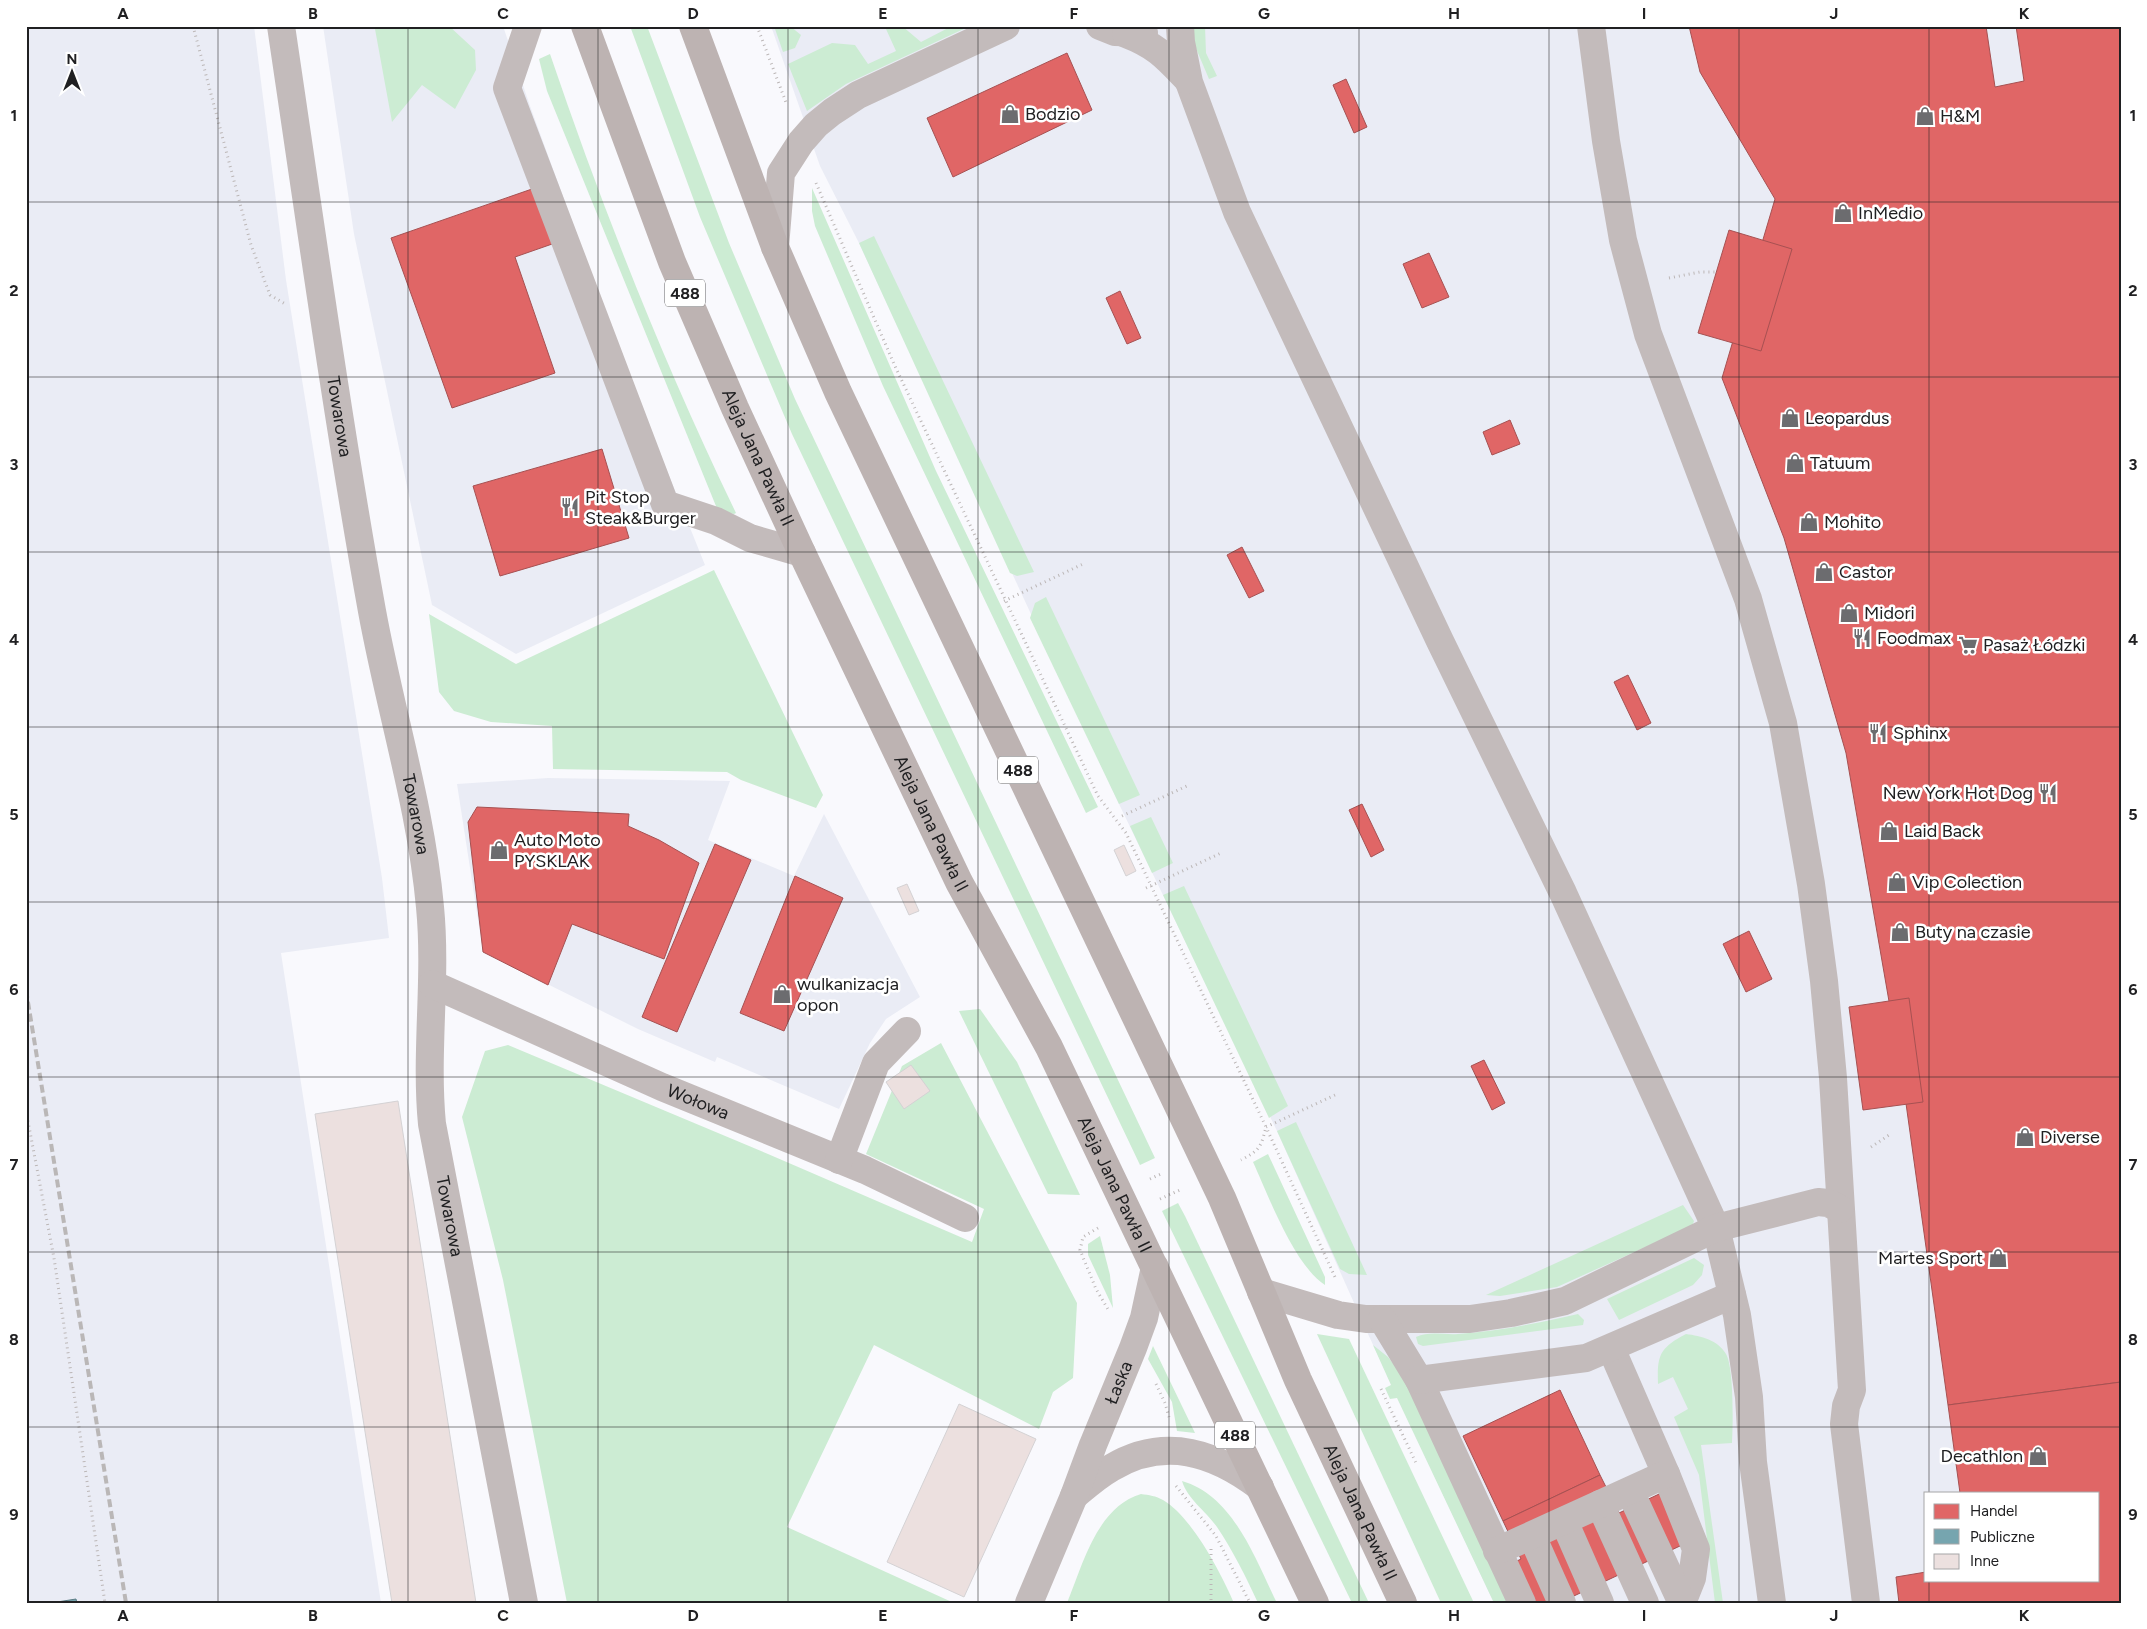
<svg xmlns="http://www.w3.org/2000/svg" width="2147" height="1629" font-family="Figtree,sans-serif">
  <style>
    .built { fill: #eaecf5; fill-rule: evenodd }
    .green { fill: #ccecd3 }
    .shops { fill: #e06666; stroke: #a65152 }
    .public { fill: #76a5af; stroke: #5c7d85 }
    .building { fill: #ece0df; stroke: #d4d2d4 }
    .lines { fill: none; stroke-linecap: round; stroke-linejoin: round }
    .path { stroke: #bcb7b7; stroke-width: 3; stroke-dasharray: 1 4; stroke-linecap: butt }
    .minor { stroke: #c3bbbb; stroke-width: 28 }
    .major { stroke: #bdb3b2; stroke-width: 28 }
    .rail { stroke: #bab7b7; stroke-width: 4; stroke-dasharray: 8 4; stroke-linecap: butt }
    .grid { fill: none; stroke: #202022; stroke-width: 1; stroke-opacity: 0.55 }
    .labels { text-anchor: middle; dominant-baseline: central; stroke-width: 5; stroke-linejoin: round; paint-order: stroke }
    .shield { fill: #fff; stroke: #636364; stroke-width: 1 }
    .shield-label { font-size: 16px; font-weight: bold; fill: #202022 }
    .poi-label { font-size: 18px; fill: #202022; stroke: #fff; text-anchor: start }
    .street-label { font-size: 18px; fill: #202022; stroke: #fff }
    .neatline { fill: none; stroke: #202022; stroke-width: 2 }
    .grid-label { font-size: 16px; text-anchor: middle; font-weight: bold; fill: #202022 }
  </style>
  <rect width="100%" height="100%" fill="#f9f9fd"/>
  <!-- built -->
  <g class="built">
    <path d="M 26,26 L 254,26 L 286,280 L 382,878 L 389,938 L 281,953 L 381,1603 L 26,1603 Z"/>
    <path d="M 323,26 L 503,26 L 530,106 L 626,369 L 705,565 L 516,654 L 432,605 L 354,234 Z"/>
    <path d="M 771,26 L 2121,26 L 2121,1603 L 1494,1603 L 1368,1334 L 1277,1131 L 1119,804 L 859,243 L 820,166 ZM 1926,1493 L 2098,1493 L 2098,1580 L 1926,1580 Z"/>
    <path d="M 548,778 L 730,781 L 708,840 L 794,876 L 824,814 L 920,997 L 886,1019 L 870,1043 L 839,1109 L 717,1057 L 715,1062 L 638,1029 L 483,952 L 457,784 Z"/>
  </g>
  <!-- green -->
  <g class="green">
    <path d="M 385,26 L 449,26 L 475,50 L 476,70 L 455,109 L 422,85 L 392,122 L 375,29 Z"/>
    <path d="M 630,26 L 647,26 L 729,243 L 795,399 L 1155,1158 L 1140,1165 L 792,434 L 700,217 Z"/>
    <path d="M 774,26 L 790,26 L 801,35 L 795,48 L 783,52 Z"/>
    <path d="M 893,26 L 902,26 L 921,42 L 952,26 L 970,26 L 846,84 L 807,111 L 788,64 L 832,43 L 855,45 L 868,64 L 896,51 L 886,29 Z"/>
    <path d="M 1193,26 L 1205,26 L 1206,53 L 1217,76 L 1209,79 L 1195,46 Z"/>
    <path d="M 550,54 C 603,210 664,364 736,513 L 734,514 L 718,511 L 547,91 L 539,59 Z"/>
    <path d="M 812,188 L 936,471 L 1098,807 L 1086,813 L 883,386 L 815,226 L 812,211 Z"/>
    <path d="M 874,236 L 1034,572 L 1017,576 L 1010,573 L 859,243 Z"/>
    <path d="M 714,570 L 823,795 L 816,808 L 741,780 L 727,772 L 553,769 L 552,726 L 491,722 L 454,711 L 439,692 L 429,614 L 516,664 Z"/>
    <path d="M 1046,597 L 1140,795 L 1119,804 L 1030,618 L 1035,603 Z"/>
    <path d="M 1151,817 L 1173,863 L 1152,873 L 1130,826 Z"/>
    <path d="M 1184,886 L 1288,1106 L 1269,1118 L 1163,895 Z"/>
    <path d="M 980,1009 L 1017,1062 L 1080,1195 L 1048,1194 L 959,1011 Z"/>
    <path d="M 941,1043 L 1077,1303 L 1073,1378 L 1053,1392 L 1039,1429 L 874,1345 L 787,1527 L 954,1603 L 567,1603 L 503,1280 L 462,1117 L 485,1051 L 508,1045 L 768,1154 L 972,1242 L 984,1209 L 866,1154 L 902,1066 Z"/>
    <path d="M 1296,1122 L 1367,1275 L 1349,1274 L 1340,1269 L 1277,1131 Z"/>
    <path d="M 1268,1154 L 1325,1277 L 1325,1285 C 1294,1265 1269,1197 1253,1162 Z"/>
    <path d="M 1178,1203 L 1185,1216 L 1369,1603 L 1352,1603 L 1162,1211 Z"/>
    <path d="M 1683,1205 L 1694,1221 L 1692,1226 L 1557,1287 L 1500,1296 L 1486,1295 Z"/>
    <path d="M 1100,1236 L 1110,1275 L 1113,1308 L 1088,1255 L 1088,1244 Z"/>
    <path d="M 1694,1258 L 1704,1265 L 1702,1275 L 1693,1285 L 1619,1320 L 1607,1299 Z"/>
    <path d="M 1578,1314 L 1584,1320 L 1583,1325 L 1423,1346 L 1418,1344 L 1416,1337 C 1429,1331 1444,1335 1458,1334 C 1498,1331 1539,1323 1578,1314 Z"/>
    <path d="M 1317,1334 L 1349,1339 L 1474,1603 L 1441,1603 Z"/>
    <path d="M 1686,1334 C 1701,1336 1718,1340 1726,1354 C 1734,1368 1733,1424 1732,1443 L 1701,1445 L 1723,1603 L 1715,1603 L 1699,1475 L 1674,1417 L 1688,1409 L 1673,1377 L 1658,1384 C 1657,1356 1659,1348 1686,1334 Z"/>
    <path d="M 1373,1345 L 1388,1357 L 1403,1376 L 1508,1603 L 1494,1603 L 1397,1398 L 1390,1399 L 1385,1388 L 1391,1385 Z"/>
    <path d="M 1153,1346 L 1195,1433 L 1177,1431 L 1172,1402 L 1148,1359 Z"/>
    <path d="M 1182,1481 C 1234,1496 1255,1559 1277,1603 L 1258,1603 C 1246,1577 1233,1551 1217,1527 C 1206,1511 1188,1500 1182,1481 Z"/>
    <path d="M 1141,1494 C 1149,1495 1156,1496 1163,1500 C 1192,1517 1221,1573 1234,1603 L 1067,1603 C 1083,1564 1097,1507 1141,1494 Z"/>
  </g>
  <!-- shops -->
  <g class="shops">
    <path d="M 1689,26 L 1986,26 L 1995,87 L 2024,81 L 2016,26 L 2121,26 L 2121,1382 L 1948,1405 L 1903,1082 L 1846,753 L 1784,538 L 1722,378 L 1775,199 L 1700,72 Z"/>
    <path d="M 1067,53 L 1092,110 L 953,177 L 927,118 Z"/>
    <path d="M 1346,79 L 1367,127 L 1354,133 L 1333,85 Z"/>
    <path d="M 555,181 L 575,236 L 515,257 L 555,373 L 452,408 L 391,238 Z"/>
    <path d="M 1729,230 L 1792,249 L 1761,351 L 1698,333 Z"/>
    <path d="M 1429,253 L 1449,297 L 1422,308 L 1403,264 Z"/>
    <path d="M 1120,291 L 1141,338 L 1127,344 L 1106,298 Z"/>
    <path d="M 1510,420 L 1520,444 L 1492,455 L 1483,432 Z"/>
    <path d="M 602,449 L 629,538 L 500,576 L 473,486 Z"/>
    <path d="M 1242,547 L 1264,591 L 1249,598 L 1227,555 Z"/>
    <path d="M 1628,675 L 1651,723 L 1637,730 L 1614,682 Z"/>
    <path d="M 1362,804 L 1384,850 L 1371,857 L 1349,810 Z"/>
    <path d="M 477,807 L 629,814 L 628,826 L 659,840 L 699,863 L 664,959 L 572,924 L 548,985 L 483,952 L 468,822 Z"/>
    <path d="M 715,844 L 751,860 L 677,1032 L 642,1017 Z"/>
    <path d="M 795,876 L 843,898 L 784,1031 L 740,1013 Z"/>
    <path d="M 1749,931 L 1772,979 L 1746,992 L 1723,944 Z"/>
    <path d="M 1909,998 L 1923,1102 L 1863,1110 L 1849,1007 Z"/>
    <path d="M 1484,1060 L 1505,1103 L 1492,1110 L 1471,1066 Z"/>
    <path d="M 2121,1382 L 2121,1603 L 1899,1603 L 1896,1577 L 1926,1572 L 1926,1580 L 2098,1580 L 2098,1493 L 1960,1493 L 1948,1405 Z"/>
    <path d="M 1560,1390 L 1600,1475 L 1503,1521 L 1463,1436 Z"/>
    <path d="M 1600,1475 L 1619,1513 L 1676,1486 L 1699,1537 L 1559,1603 L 1514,1603 L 1499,1570 L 1521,1559 L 1503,1521 Z"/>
  </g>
  <!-- public -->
  <path class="public" d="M 76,1599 L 77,1603 L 51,1603 Z"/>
  <!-- building -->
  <g class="building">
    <path d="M 1124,845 L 1136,871 L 1126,876 L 1114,850 Z"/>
    <path d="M 907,884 L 919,911 L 909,915 L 897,888 Z"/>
    <path d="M 911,1065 L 930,1091 L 904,1109 L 886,1082 Z"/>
    <path d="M 398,1101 L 476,1603 L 392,1603 L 315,1114 Z"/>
    <path d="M 959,1404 L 1036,1439 L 964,1597 L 887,1562 Z"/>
  </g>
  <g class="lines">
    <!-- path -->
    <g class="path">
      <path d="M 193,26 L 251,245 L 270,295 L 287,305"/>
      <path d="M 757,26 L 787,105"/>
      <path d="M 816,183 L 894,364 L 1098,796 L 1126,833 L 1266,1127 C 1261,1147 1260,1150 1241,1160"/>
      <path d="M 1669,278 L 1700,272 L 1715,272"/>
      <path d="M 1004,601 L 1083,564"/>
      <path d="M 1122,816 L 1189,785"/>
      <path d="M 1146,888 L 1221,853"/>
      <path d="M 1335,1095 L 1266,1127 L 1335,1277"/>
      <path d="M 26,1111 L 54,1258 L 105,1603"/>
      <path d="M 1871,1147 L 1889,1135"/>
      <path d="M 1150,1179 L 1163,1173"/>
      <path d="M 1160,1199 L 1180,1190"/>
      <path d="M 1098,1228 L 1083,1237 L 1080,1250 L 1096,1289 L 1109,1311"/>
      <path d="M 1156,1384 L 1165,1403 L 1169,1417"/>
      <path d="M 1381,1389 L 1416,1463"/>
      <path d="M 1176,1486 L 1216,1536 L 1250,1603"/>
      <path d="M 1211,1549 L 1211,1603"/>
    </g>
    <!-- minor -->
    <g class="minor">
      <path id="s1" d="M 281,26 C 310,221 337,417 372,611 C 390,710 421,807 430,907 C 437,979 425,1052 432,1124 L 524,1603"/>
      <path d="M 528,26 L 507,88 L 665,504 L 716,521 L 750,538 L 802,553"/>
      <path d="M 1100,26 L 1115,32 L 1144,33"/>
      <path d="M 1180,26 L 1181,42 L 1189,82 L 1237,212 L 1440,641 L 1563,893 L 1716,1228 L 1737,1315 L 1749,1397 L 1753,1462 L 1772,1603"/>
      <path d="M 1591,26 L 1606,141 L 1623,240 L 1648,334 L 1748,599 L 1783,723 L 1811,884 L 1824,981 L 1833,1078 L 1852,1390 L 1846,1406 L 1844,1424 L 1866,1603"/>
      <path d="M 1126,34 C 1157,46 1166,57 1188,80"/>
      <path d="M 775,247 L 781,173 L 801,142 L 816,125 L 832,112 L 858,95 L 1006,26"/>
      <path id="s2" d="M 432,984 L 662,1087 L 865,1170 L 965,1218"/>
      <path d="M 839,1160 L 876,1063 L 907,1031"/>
      <path d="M 1261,1292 L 1338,1315 L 1366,1319 L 1470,1319 L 1511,1313 L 1565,1301 L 1716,1228 L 1818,1202 L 1828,1203 L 1840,1209"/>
      <path d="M 1382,1319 L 1419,1380 L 1522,1603"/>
      <path d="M 1611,1348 L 1666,1474 L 1696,1549 L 1692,1578 L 1682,1603"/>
      <path d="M 1419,1380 L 1586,1358 L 1732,1295"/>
      <path d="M 1630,1491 L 1682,1603"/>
      <path d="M 1074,1496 C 1086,1486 1097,1476 1111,1468 C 1164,1436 1214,1452 1260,1487"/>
      <path d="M 1600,1504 L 1645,1603"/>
      <path d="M 1564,1521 L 1600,1603"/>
      <path d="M 1532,1536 L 1562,1603"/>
      <path d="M 1497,1551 L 1666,1474"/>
      <path id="s3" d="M 1029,1603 L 1074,1496 L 1093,1445 L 1133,1348 L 1144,1318 L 1155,1267"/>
    </g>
    <!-- major -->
    <g class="major">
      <path id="s4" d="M 585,26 L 672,262 L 735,408 L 802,553 L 959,882 L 1049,1047 L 1315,1603"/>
      <path id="s5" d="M 693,26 L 775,247 L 838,392 L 1222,1198 L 1298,1380 L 1403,1603"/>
    </g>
    <!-- rail -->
    <path class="rail" d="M 26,990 L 126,1603"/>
  </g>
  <!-- grid -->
  <path class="grid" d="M 218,26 L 218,1603M 408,26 L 408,1603M 598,26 L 598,1603M 788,26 L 788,1603M 978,26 L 978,1603M 1169,26 L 1169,1603M 1359,26 L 1359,1603M 1549,26 L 1549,1603M 1739,26 L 1739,1603M 1929,26 L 1929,1493M 26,202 L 2121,202M 26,377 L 2121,377M 26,552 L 2121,552M 26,727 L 2121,727M 26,902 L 2121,902M 26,1077 L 2121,1077M 26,1252 L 2121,1252M 26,1427 L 2121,1427M 1929,1580 L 1929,1603"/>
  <!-- icons -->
  <defs>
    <g id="shop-bare" transform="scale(1.5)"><path d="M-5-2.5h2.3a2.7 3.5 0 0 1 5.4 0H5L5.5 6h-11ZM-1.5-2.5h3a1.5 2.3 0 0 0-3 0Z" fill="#6c6c6f" stroke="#fff" stroke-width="2.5" paint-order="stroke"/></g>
    <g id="restaurant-bare" transform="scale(1.5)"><path d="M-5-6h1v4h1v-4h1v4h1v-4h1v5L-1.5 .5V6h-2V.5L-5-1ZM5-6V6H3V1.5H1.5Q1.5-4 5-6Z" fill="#6c6c6f" stroke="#fff" stroke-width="2.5" paint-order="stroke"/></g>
    <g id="supermarket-bare" transform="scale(1.5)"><path d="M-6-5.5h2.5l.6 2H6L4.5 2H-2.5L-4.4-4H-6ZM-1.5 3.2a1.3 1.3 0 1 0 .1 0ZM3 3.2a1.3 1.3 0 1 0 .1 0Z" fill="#6c6c6f" stroke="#fff" stroke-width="2.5" paint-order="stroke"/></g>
  </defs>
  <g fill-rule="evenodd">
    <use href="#shop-bare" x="1010" y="114"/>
    <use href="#shop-bare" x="1925" y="116"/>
    <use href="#shop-bare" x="1843" y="213"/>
    <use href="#shop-bare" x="1790" y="418"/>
    <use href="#shop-bare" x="1795" y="463"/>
    <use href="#restaurant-bare" x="570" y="507"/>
    <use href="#shop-bare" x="1809" y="522"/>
    <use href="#shop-bare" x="1824" y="572"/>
    <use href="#shop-bare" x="1849" y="613"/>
    <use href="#restaurant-bare" x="1862" y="638"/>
    <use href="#supermarket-bare" x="1968" y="645"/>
    <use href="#restaurant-bare" x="1878" y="733"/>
    <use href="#restaurant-bare" x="2048" y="793"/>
    <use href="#shop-bare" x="1889" y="831"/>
    <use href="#shop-bare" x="499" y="850"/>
    <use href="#shop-bare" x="1897" y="882"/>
    <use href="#shop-bare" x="1900" y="932"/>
    <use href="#shop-bare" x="782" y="994"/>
    <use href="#shop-bare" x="2025" y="1137"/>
    <use href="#shop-bare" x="1998" y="1258"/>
    <use href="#shop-bare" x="2038" y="1456"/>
  </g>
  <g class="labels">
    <!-- shield labels -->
    <g class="shield">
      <rect x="665" y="279.5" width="40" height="27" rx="4"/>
      <rect x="998" y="756.5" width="40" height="27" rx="4"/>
      <rect x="1215" y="1421.5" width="40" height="27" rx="4"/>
    </g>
    <g class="shield-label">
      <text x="685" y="293">488</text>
      <text x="1018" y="770">488</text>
      <text x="1235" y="1435">488</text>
    </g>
    <!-- poi labels -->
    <g class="poi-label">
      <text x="1025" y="114">Bodzio</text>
      <text x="1940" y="116">H&amp;M</text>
      <text x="1858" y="213">InMedio</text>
      <text x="1805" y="418">Leopardus</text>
      <text x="1810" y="463">Tatuum</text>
      <text x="585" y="497">Pit Stop<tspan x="585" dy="21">Steak&amp;Burger</tspan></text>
      <text x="1824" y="522">Mohito</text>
      <text x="1839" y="572">Castor</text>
      <text x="1864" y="613">Midori</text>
      <text x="1877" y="638">Foodmax</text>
      <text x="1983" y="645">Pasaż Łódzki</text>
      <text x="1893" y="733">Sphinx</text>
      <text x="2033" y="793" text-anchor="end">New York Hot Dog</text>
      <text x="1904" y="831">Laid Back</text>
      <text x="514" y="840">Auto Moto<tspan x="514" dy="21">PYSKLAK</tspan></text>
      <text x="1912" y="882">Vip Colection</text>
      <text x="1915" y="932">Buty na czasie</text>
      <text x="797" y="984">wulkanizacja<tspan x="797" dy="21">opon</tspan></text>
      <text x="2040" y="1137">Diverse</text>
      <text x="1983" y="1258" text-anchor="end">Martes Sport</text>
      <text x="2023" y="1456" text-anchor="end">Decathlon</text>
    </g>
    <!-- street labels -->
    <g class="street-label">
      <text stroke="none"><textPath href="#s1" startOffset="395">Towarowa</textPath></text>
      <text stroke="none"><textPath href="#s4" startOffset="465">Aleja Jana Pawła II</textPath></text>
      <text stroke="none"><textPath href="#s1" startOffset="800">Towarowa</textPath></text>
      <text stroke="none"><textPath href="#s4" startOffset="870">Aleja Jana Pawła II</textPath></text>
      <text stroke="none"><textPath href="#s2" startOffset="291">Wołowa</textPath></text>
      <text stroke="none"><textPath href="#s4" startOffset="1275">Aleja Jana Pawła II</textPath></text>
      <text stroke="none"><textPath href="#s1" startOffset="1205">Towarowa</textPath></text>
      <text stroke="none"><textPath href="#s3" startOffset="238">Łaska</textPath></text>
      <text stroke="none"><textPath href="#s5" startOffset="1630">Aleja Jana Pawła II</textPath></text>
    </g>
  </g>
  <!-- border -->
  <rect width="2147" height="1629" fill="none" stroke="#ffffff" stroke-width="55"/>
  <!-- legend -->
  <rect x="1924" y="1492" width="175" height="90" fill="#ffffff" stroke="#a6a6a7"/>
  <rect x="1934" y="1504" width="25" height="15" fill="#e06666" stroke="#a6a6a7"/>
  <text x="1970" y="1516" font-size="15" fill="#202022">Handel</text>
  <rect x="1934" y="1529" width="25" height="15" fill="#76a5af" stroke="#a6a6a7"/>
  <text x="1970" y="1542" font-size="15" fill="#202022">Publiczne</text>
  <rect x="1934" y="1554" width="25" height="15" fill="#ece0df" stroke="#a6a6a7"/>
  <text x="1970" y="1566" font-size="15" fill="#202022">Inne</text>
  <!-- north arrow -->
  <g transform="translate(72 72)" stroke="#ffffff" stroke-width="4" paint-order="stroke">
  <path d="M0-4L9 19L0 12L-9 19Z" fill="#202022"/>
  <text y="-8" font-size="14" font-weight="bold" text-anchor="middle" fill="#202022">N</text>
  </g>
  <rect x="28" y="28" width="2092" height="1574" class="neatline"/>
  <g class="grid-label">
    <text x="123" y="19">A</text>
    <text x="313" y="19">B</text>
    <text x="503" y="19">C</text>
    <text x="693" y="19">D</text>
    <text x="883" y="19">E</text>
    <text x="1074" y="19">F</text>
    <text x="1264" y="19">G</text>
    <text x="1454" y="19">H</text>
    <text x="1644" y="19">I</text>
    <text x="1834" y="19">J</text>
    <text x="2024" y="19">K</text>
    <text x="14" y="121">1</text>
    <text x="2133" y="121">1</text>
    <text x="14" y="296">2</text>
    <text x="2133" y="296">2</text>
    <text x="14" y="470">3</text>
    <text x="2133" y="470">3</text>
    <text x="14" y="645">4</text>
    <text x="2133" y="645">4</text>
    <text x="14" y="820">5</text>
    <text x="2133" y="820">5</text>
    <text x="14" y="995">6</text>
    <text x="2133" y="995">6</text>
    <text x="14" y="1170">7</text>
    <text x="2133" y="1170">7</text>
    <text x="14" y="1345">8</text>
    <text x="2133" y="1345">8</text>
    <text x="14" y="1520">9</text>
    <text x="2133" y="1520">9</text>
    <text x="123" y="1621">A</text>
    <text x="313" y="1621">B</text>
    <text x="503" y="1621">C</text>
    <text x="693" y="1621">D</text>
    <text x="883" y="1621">E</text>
    <text x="1074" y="1621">F</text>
    <text x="1264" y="1621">G</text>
    <text x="1454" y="1621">H</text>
    <text x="1644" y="1621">I</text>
    <text x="1834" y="1621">J</text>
    <text x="2024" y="1621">K</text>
  </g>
</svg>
